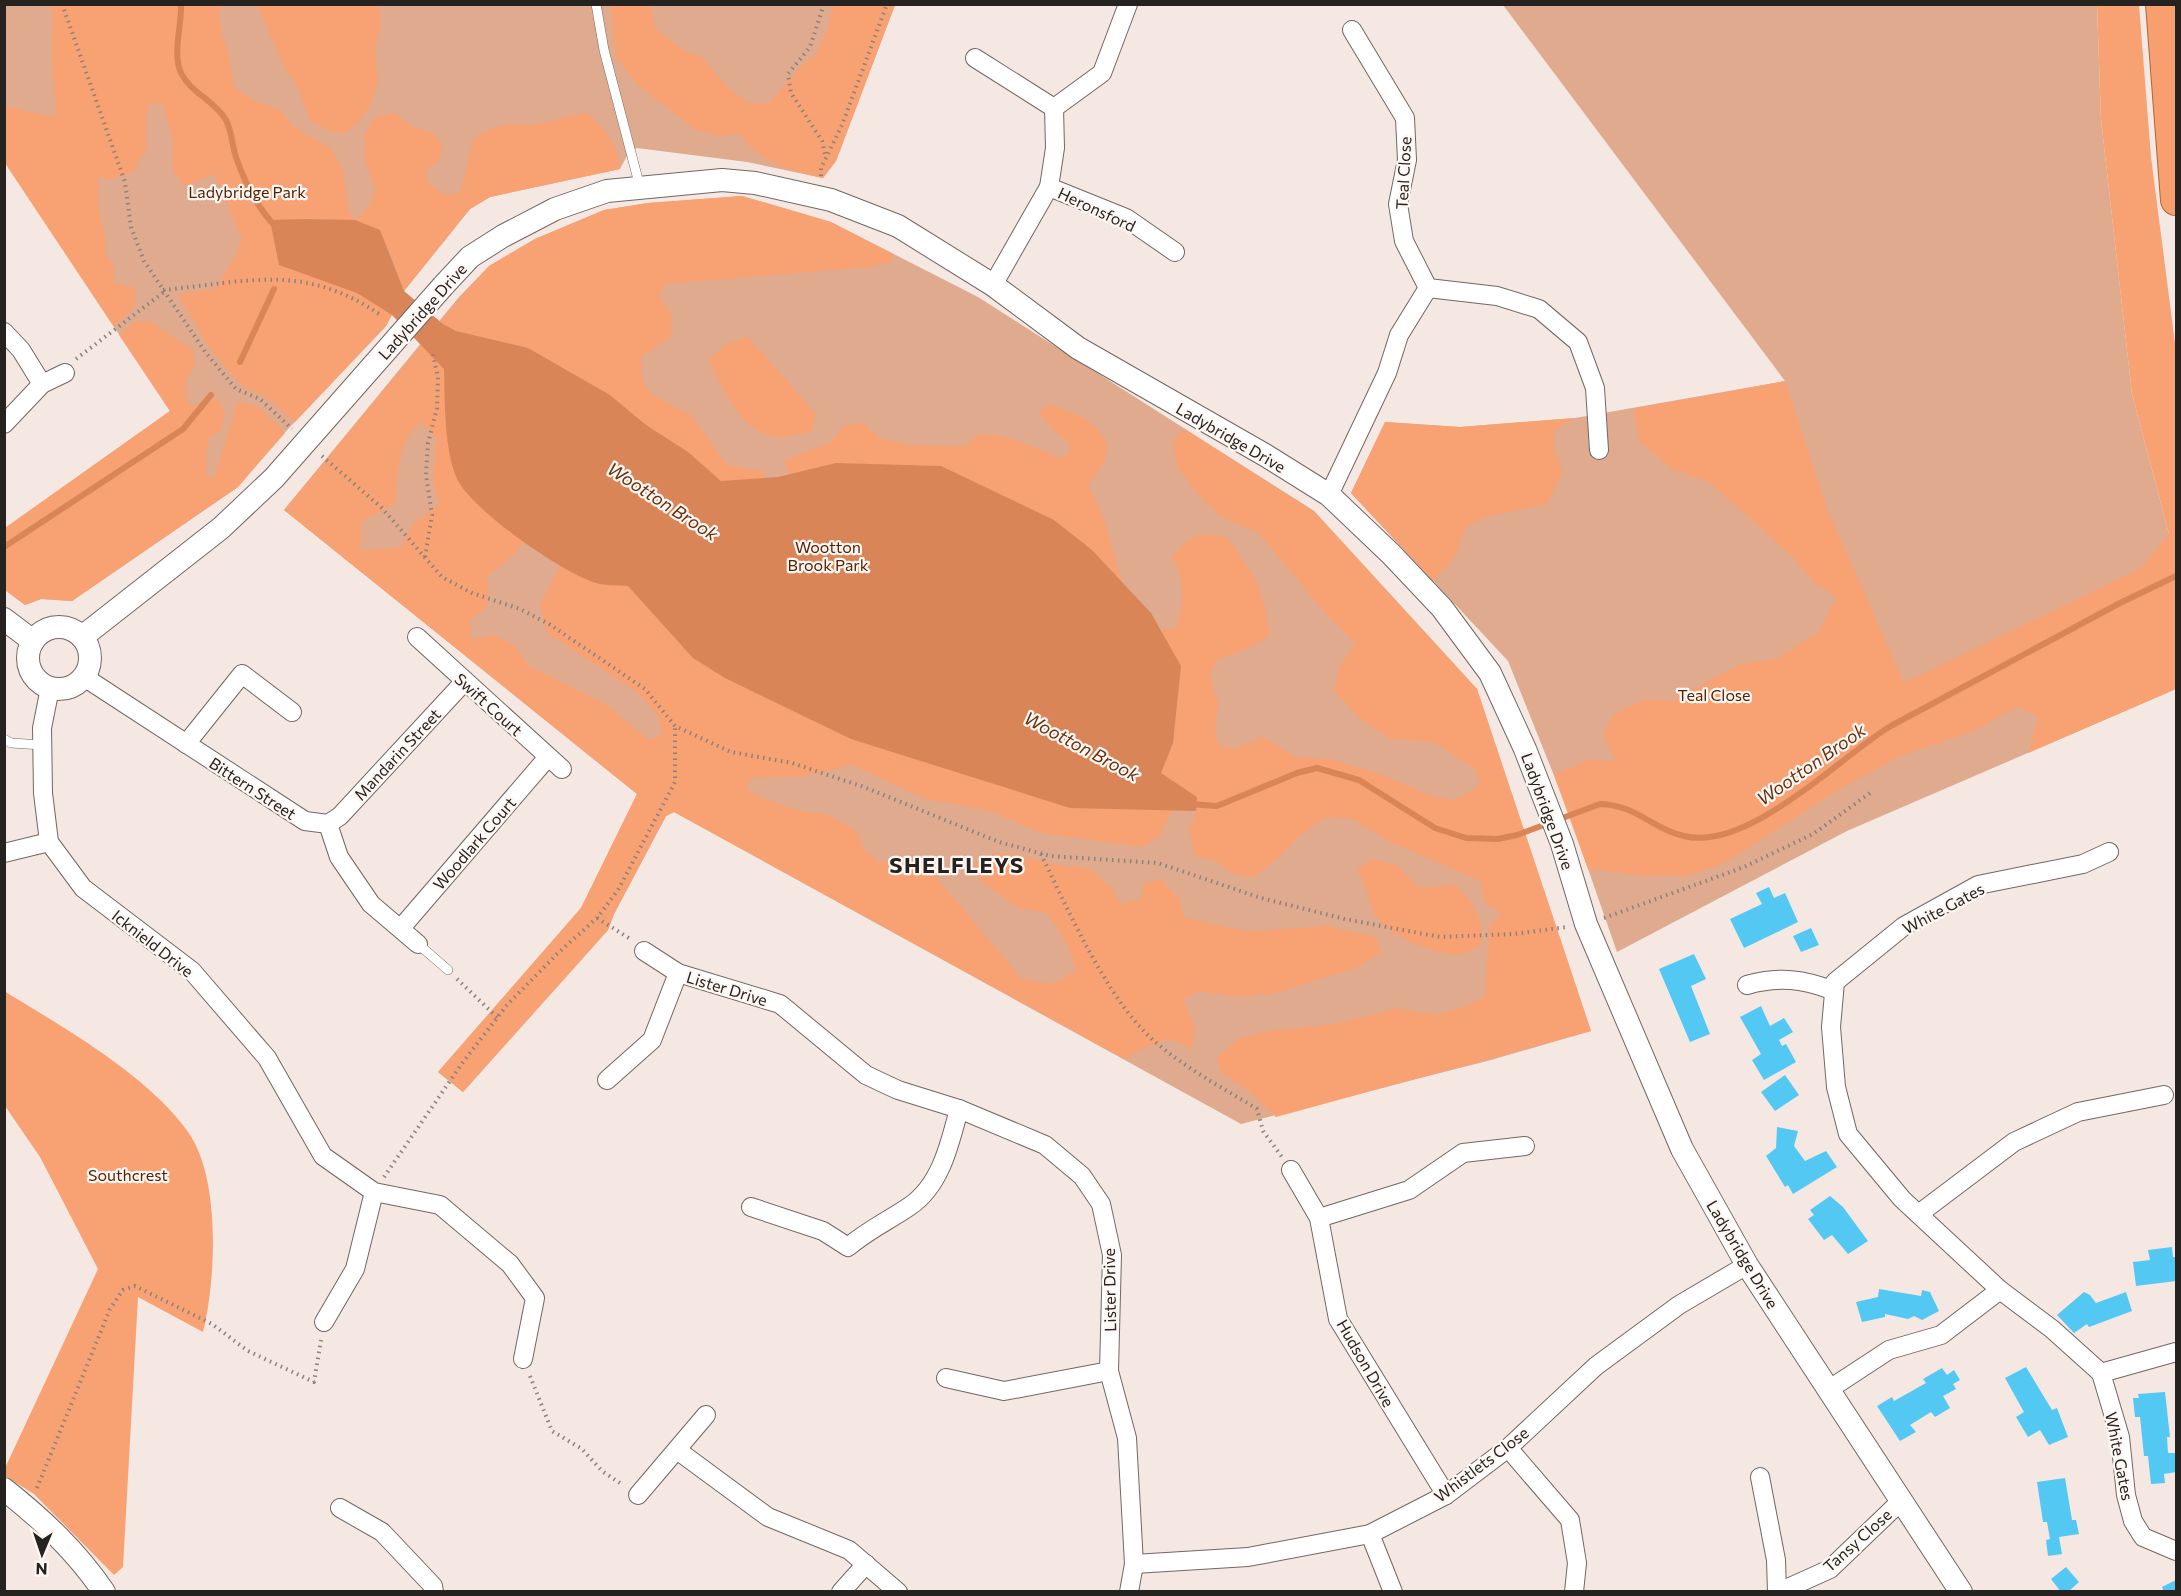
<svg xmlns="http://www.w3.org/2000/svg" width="2181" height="1596" font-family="Commissioner,sans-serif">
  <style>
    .green { fill: #e0aa8f }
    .forest { fill: #f8a173; fill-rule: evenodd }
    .water { fill: #da8558 }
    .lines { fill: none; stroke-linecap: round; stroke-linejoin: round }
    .stream { stroke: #da8558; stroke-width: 6 }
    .building { fill: #53c8f3 }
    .service-casing { stroke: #726762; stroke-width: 10 }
    .minor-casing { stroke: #726762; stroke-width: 20 }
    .tertiary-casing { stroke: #726762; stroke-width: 24 }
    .trunk-casing { stroke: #ad643a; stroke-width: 32 }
    .path { stroke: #8a827d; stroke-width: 4; stroke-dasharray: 1.5 4.5; stroke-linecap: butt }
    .service { stroke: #fff; stroke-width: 9 }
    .minor { stroke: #fff; stroke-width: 18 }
    .tertiary { stroke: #fff; stroke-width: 22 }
    .trunk { stroke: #f79f6e; stroke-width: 30 }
    .tertiary-bridge-casing { stroke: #726762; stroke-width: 24; stroke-linecap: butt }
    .tertiary-bridge { stroke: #fff; stroke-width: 22 }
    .labels { text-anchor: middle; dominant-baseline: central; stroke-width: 4.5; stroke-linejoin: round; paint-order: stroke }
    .street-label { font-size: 16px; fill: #26221f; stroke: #fef7f3 }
    .park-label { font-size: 16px; fill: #552000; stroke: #fef7f3 }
    .water-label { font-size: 18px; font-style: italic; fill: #662f0e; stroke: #fef7f3 }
    .district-label { font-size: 22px; font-weight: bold; letter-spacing: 1.5px; fill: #26221f; stroke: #fef7f3 }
  </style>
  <rect width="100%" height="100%" fill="#f5e8e2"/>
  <!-- green -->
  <g class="green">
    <path d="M 4,5 L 895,5 L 836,161 L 823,178 L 747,162 L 637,148 L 629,152 L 620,169 L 490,197 L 470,209 L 404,291 L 386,326 L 272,446 L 238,487 L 72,601 L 41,599 L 25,605 L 5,590 L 5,528 L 170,411 L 5,163 Z"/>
    <path d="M 1503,5 L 2097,5 L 2101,119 L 2132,394 L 2169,534 L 2176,689 L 1847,831 L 1617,952 L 1565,803 L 1508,661 L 1351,493 L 1385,422 L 1460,427 L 1575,418 L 1785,381 Z"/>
    <path d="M 742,196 L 831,222 L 978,297 L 1314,511 L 1477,689 L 1591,1031 L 1491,1060 L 1241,1124 L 674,812 L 666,816 L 614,914 L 608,930 L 463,1092 L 438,1072 L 581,908 L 637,794 L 284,510 L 459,297 L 489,266 L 535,239 L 604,210 L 648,203 Z"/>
  </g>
  <!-- forest -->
  <g class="forest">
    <path d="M 222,4 C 216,20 222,32 226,46 C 231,60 230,75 235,89 L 257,102 L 279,109 L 293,126 L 330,148 L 343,169 L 349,213 L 355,220 L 371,204 L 375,188 L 365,160 L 364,135 L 375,117 L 396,113 L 412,127 L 433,133 L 442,145 L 440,160 L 427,169 L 427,182 L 445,195 L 461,192 L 472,141 C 508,114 510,130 547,122 C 561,119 573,114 588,113 C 605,130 618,144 620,169 L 490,197 L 470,209 L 404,291 L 389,249 L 355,220 L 305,219 L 271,222 L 279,265 L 357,293 L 392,315 L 386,326 L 295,422 L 266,397 L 241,385 L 208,346 L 178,294 L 215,289 L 236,255 L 242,238 L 214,174 L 185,186 L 173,172 L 172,136 L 162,104 L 150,103 L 147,117 L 147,147 L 133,172 L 109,180 L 98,177 L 100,217 L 106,241 L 105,254 L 114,266 L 114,283 L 135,288 L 135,307 L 114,327 L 5,163 L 5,106 C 22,109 38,117 56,115 L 52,50 L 53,22 L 50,5 Z"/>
    <path d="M 257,5 L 379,5 L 381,24 L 375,48 L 378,81 L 371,104 L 359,122 L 346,133 L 331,132 L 310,120 L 297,86 L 285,69 Z"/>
    <path d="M 611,5 L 651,5 L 656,29 L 684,51 L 702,57 L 729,89 L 751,104 L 769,103 L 803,64 L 816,55 L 829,25 L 833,5 L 895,5 L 836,161 L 823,178 C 784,169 767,165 739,134 L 720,136 L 696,130 L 638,85 L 616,58 Z"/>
    <path d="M 2097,5 L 2139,5 L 2151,157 L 2176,351 L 2176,689 L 2028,753 L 2039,716 L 2017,707 L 1973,731 L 1898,757 L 1833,793 L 1725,863 L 1687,876 L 1645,876 L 1588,869 L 1554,775 L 1588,760 L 1616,761 L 1603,734 L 1615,713 L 1645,699 L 1672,701 L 1740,664 L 1776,659 L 1819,631 L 1837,597 L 1814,583 L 1792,556 L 1709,482 L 1673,470 L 1640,442 L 1633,409 L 1785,381 L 1827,508 L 1904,683 L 2141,568 L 2169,534 L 2132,394 L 2101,119 Z"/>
    <path d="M 742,196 L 831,222 L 893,254 L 891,262 L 871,267 L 665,284 L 659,296 L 672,315 L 671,336 L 641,357 L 642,380 L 652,395 L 690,414 L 728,466 L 764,471 L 765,478 L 721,481 L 688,452 L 646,425 L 610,395 L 528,348 L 456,331 L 443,324 L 442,318 L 489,266 L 535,239 L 604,210 L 648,203 Z"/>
    <path d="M 150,321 L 193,350 L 195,366 C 184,380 183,389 190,405 L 201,407 L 216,398 L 225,411 L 222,429 L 208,439 L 206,474 L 210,479 L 215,475 L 237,403 C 257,399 271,420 285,433 L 238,487 L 72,601 L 41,599 L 25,605 L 5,590 L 5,528 L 170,411 L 119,335 L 135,322 Z"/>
    <path d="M 748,337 L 817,415 L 811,432 C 802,433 792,437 783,437 C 744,439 722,389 709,359 L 728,343 Z"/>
    <path d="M 423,343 L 444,369 L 445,397 L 516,534 L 524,542 L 514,555 L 486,577 L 489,583 L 486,608 L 470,620 L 471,639 L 494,635 L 516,647 L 529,666 L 604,703 L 649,740 L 662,734 L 658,716 L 638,693 L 547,633 L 540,604 L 561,565 L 596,583 L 628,586 L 693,658 L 1070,808 L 1172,810 L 1160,836 L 1142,847 L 1041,833 L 990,811 L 926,799 L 852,765 L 805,776 L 753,778 L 746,788 L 762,798 L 796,810 L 829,815 L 856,831 L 864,849 L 879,862 L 904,860 L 931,871 L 1022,979 L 1052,984 L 1076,971 C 1070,948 1061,931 1045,912 L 1020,909 L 980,880 L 974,864 L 992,854 L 1013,854 L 1058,865 L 1089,868 L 1112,888 L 1121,904 L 1140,899 L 1145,883 L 1160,879 L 1179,898 L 1184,917 L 1228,928 L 1257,931 L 1327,926 L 1376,937 L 1382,952 L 1356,968 L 1276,993 L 1237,997 L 1199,991 L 1183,1000 L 1195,1027 L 1192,1049 L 1169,1039 L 1148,1046 L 1125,1059 L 674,812 L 666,816 L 614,914 L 608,930 L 463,1092 L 438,1072 L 581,908 L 637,794 L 284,510 ZM 421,422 L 436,437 L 433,482 L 439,505 L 413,523 L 402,547 L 361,551 L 361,522 L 396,503 C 398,470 396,446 421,422 Z"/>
    <path d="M 1048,404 C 1070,411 1117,427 1105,459 C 1103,465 1093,476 1089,487 L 1103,516 L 1122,581 L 1092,550 L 1054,520 L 941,466 L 836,463 L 789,474 L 784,461 L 831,442 L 844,425 L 863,423 L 881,439 L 914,445 L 965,446 L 980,434 L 1004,436 L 1064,459 L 1071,445 L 1053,430 L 1039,412 Z"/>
    <path d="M 1575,418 L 1554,431 L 1554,449 L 1563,473 L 1547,504 L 1482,518 L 1465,529 L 1455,557 L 1433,581 L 1351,493 L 1385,422 L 1460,427 Z"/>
    <path d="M 1184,429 L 1314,511 L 1477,689 L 1591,1031 L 1276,1117 L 1249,1091 L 1222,1073 L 1216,1059 L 1239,1038 L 1267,1031 L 1336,1024 L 1397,1008 L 1436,1015 L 1468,1006 L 1485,996 L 1489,927 L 1501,913 L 1483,900 L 1482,882 L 1388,841 L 1351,818 L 1325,817 L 1298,837 L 1279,857 L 1254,877 L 1233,874 L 1213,859 L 1195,857 L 1189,830 L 1196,816 L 1197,797 L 1161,773 L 1173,743 L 1181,667 L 1161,632 L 1177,627 C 1181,603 1187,580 1172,559 C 1189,534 1199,531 1228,538 C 1252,574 1268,592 1269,637 L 1242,651 L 1218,659 L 1210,674 L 1218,703 L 1215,732 L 1219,747 L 1239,748 L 1263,737 L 1295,757 L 1331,759 L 1380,774 L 1434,797 L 1454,800 L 1470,792 L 1480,782 L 1475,769 L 1434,742 L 1391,739 L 1362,720 L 1334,691 L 1340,665 L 1356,643 L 1326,614 L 1259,533 L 1222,517 L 1201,498 L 1176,465 L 1173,440 Z"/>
    <path d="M 1372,859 L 1397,865 L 1419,888 L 1456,885 C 1475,906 1482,915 1482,944 C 1477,947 1471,952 1465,953 C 1441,960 1386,935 1374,913 C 1367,898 1366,884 1357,869 Z"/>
    <path d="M 4,991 C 63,1027 149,1076 188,1132 C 221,1178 216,1280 203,1332 L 138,1297 L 123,1567 L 114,1575 L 34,1494 L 5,1476 L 5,1468 L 98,1269 L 40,1157 L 5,1106 Z"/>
  </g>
  <!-- water -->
  <path class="water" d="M 305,219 L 355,220 L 380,230 L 404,291 L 443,324 L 456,331 L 528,348 L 610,395 L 646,425 L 688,452 L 721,481 L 778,477 L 836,463 L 941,466 L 1054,520 L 1092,550 L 1151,613 L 1181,666 L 1173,743 L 1161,773 L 1197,797 L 1196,811 L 1070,808 L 851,739 L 725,678 L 693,658 L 628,586 C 618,585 606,586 596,583 C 562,573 472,510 457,479 C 444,449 445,402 444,369 L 392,315 L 357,293 L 279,265 L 270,220 Z"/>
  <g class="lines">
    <!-- stream -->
    <g class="stream">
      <path d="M 181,4 C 182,25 172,54 181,73 C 191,93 215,101 226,120 C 232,131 232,147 237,160 C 245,183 259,210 276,227"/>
      <path d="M 240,362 L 274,289"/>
      <path d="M 4,547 L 183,429 L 211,395"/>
      <path d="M 1189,804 L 1217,806 L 1297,773 L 1317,768 L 1359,780 L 1435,828 L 1466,838 L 1498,839 L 1517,835 L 1600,804 C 1637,805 1652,829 1684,836 C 1747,852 1838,759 1889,727 L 2120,603 L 2176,576"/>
    </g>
  </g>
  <!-- building -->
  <g class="building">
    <path d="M 1769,887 L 1774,898 L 1785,893 L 1798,922 L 1744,948 L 1730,919 L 1762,904 L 1756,893 Z"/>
    <path d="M 1811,928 L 1819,945 L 1801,952 L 1793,936 Z"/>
    <path d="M 1694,954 L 1706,979 L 1691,986 L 1710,1034 L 1690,1042 L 1659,969 Z"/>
    <path d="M 1761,1006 L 1770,1026 L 1784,1018 L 1793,1032 L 1779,1040 L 1782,1046 L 1786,1044 L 1796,1062 L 1764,1080 L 1752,1060 L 1761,1054 L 1740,1017 Z"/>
    <path d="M 1785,1075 L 1799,1095 L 1775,1111 L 1761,1092 Z"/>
    <path d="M 1777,1127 L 1798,1131 L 1794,1146 L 1805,1161 L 1826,1151 L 1837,1167 L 1793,1194 L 1788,1185 L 1785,1187 L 1766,1156 L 1776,1148 Z"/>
    <path d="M 1830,1196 L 1843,1207 L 1868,1241 L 1848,1254 L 1832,1235 L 1824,1240 L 1808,1219 L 1814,1215 L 1810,1210 Z"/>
    <path d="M 2172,1247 L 2173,1257 L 2176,1257 L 2176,1281 L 2136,1286 L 2133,1262 L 2150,1260 L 2148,1250 Z"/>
    <path d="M 1879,1289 L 1921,1296 L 1922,1290 L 1930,1292 L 1939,1311 L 1922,1320 L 1914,1316 L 1908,1319 L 1885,1314 L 1885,1317 L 1862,1322 L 1856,1302 L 1878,1297 Z"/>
    <path d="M 2084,1292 L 2090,1295 L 2096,1303 L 2126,1292 L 2132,1311 L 2089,1327 L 2087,1324 L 2074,1333 L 2057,1315 Z"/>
    <path d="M 2026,1367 L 2052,1410 L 2057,1408 L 2068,1437 L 2049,1445 L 2040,1430 L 2028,1437 L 2016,1417 L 2024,1412 L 2005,1378 Z"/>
    <path d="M 1942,1368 L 1947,1375 L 1954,1370 L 1960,1380 L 1953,1384 L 1956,1389 L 1943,1396 L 1950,1408 L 1935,1417 L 1931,1412 L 1910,1425 L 1916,1432 L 1900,1441 L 1877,1406 L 1892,1397 L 1894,1401 L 1926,1383 L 1923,1379 Z"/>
    <path d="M 2165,1392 L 2170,1437 L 2167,1437 L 2168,1453 L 2175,1453 L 2176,1472 L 2164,1474 L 2165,1483 L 2151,1484 L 2148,1456 L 2144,1456 L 2140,1417 L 2135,1417 L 2133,1398 L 2139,1398 L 2138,1394 Z"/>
    <path d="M 2065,1478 L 2072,1520 L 2076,1520 L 2079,1534 L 2059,1537 L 2062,1554 L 2048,1556 L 2046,1540 L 2050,1539 L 2047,1522 L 2043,1522 L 2037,1482 Z"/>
    <path d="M 2066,1567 L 2079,1582 L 2068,1592 L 2061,1592 L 2051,1579 Z"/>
    <path d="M 2176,1580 L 2176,1592 L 2164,1592 L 2162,1587 Z"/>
  </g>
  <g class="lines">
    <!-- service casing -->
    <g class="service-casing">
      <g id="service">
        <path d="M 596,4 L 604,50 L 640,187"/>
        <path d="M 4,739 L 11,743 L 42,745"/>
        <path d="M 418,944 L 448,970"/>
      </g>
    </g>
    <!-- minor casing -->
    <g class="minor-casing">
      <g id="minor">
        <path d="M 1352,30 L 1405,118 L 1407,160 L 1398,204 L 1404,241 L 1428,288 L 1497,296 L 1539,309 L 1578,342 L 1595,388 L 1599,450"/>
        <path d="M 975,58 L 1054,108"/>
        <path d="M 1054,108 L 1102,73 L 1128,4"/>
        <path d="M 1049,187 L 1126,218 L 1175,252"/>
        <path d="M 993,285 L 1049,187 L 1055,148 L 1054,108"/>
        <path d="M 4,332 L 21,350 L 42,384 L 4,424"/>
        <path d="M 42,384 L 65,373"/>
        <path d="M 1329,495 L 1387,373 L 1399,335 L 1428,288"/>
        <path d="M 417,637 L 562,769"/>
        <path d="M 84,677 L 305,821 L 328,824 L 339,857 L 371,904 L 418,944"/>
        <path d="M 50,688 L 42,728 L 43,793 L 49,842 L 83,888 L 192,971 L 267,1058 L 323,1156 L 374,1192 L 440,1205 L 510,1264 L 535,1298 L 523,1359"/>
        <path d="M 186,744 L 242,674 L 292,712"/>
        <path d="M 328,824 L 340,816 L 464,682"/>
        <path d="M 4,853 L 49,842"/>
        <path d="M 401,928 L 548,757"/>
        <path d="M 644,951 L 678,973 L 780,1004 L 866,1075 L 898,1090 L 959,1109 L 1045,1145 L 1082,1176 L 1101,1204 L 1112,1255 L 1109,1371 L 1127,1438 L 1134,1564 L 1129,1592"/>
        <path d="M 1747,985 C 1779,976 1804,979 1834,991"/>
        <path d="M 607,1080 L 652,1040 L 678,973"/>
        <path d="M 1291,1170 L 1319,1218 L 1338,1319 L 1446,1495"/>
        <path d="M 751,1207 L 823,1231 L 848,1247 C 868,1230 888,1221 910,1206 C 941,1185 950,1143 959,1109"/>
        <path d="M 1920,1213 L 2014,1142 L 2078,1112 L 2164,1095"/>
        <path d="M 1319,1218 L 1409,1190 L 1463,1153 L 1525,1146"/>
        <path d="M 324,1322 L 355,1269 L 374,1192"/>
        <path d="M 2176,1352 L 2101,1373 L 2120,1437 L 2126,1495 L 2133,1521 L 2143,1537 L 2176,1551"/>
        <path d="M 2101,1373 L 2052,1329 L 2000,1290 L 1902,1199 L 1848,1134 L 1836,1087 L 1831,1027 L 1835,982 L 1904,926 L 1978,885 L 2083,864 L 2109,852"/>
        <path d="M 946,1378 L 1004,1391 L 1109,1371"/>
        <path d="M 1828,1390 L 1889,1350 L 1941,1335 L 2000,1290"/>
        <path d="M 1508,1448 L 1570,1520 L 1577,1563 L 1574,1592"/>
        <path d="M 677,1450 L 768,1517 L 849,1550 L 898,1592"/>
        <path d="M 1760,1477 L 1776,1560 L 1777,1592"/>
        <path d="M 638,1495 L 706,1415"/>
        <path d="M 340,1508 L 382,1532 L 433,1586 L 434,1592"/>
        <path d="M 1370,1534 L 1393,1592"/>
        <path d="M 1134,1564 L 1248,1557 L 1370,1534 L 1446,1495 L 1508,1448 L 1596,1366 L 1679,1305 L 1747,1265"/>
        <path d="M 841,1592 L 866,1564"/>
        <path d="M 1779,1592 L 1830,1569 L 1901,1501"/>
      </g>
    </g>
    <!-- tertiary casing -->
    <g class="tertiary-casing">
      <g id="tertiary">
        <path d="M 443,286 L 470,257 L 503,236 L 555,209 L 607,191 L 722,180 L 755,183 L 831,200 L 898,226 L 993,285 L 1078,348 L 1265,455 L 1329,495 L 1391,554 L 1442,608 L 1490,673 L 1525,749 L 1562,844 L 1586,924 L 1682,1149 L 1747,1265 L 1961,1592"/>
        <path d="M 4,619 L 33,641"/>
        <circle cx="59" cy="658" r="31"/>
        <path d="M 82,637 L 221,528 L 274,478 L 399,336"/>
        <path d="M 4,1489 C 43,1520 76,1551 104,1592"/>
      </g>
    </g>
    <!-- trunk casing -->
    <g class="trunk-casing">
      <path id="trunk" d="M 2161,4 L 2176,200"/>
    </g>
    <!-- path -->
    <g class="path">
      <path d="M 62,4 L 125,182 L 131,227 L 144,261 L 206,353 L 236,389 L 260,399 L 292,429"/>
      <path d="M 824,4 L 810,47 L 788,74 L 791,93 L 822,141 L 826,158"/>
      <path d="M 821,176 L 821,168 L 842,125 L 887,4"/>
      <path d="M 163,290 C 247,282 305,262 382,316"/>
      <path d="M 76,359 L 164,292"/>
      <path d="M 322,456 L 381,507 L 442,577 L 472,593 L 520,609 L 549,624 L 645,689 L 675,726 L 731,752 L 792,763 L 864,787 L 999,842 L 1050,856 L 1158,863 L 1261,898 L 1345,919 L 1440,937 L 1514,934 L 1567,927"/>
      <path d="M 425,557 L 432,515 L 426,475 L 428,443 L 437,408 L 438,377 L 432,351"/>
      <path d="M 1041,854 C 1066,906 1102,986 1141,1028 C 1170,1060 1220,1086 1257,1109 L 1263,1131 L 1282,1157"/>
      <path d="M 597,918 L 632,940"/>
      <path d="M 1604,918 L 1744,867 L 1813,834 L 1870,793"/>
      <path d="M 457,979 L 498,1018"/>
      <path d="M 384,1177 L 463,1062 L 507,1005 L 557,954 L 597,918 L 618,890 L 675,782 L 675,726"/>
      <path d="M 530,1376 L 552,1431 L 582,1449 L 602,1471 L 623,1485"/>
      <path d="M 37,1488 L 110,1309 L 123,1290 L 135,1286 L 212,1324 L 248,1351 L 314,1382 L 321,1340"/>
    </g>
    <!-- service -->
    <use href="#service" class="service"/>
    <!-- minor -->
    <use href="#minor" class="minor"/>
    <!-- tertiary -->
    <use href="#tertiary" class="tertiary"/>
    <!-- trunk -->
    <use href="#trunk" class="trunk"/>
    <!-- tertiary-bridge casing -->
    <g class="tertiary-bridge-casing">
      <path id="tertiary-bridge" d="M 399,336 L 443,286"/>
    </g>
    <!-- tertiary-bridge -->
    <use href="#tertiary-bridge" class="tertiary-bridge"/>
  </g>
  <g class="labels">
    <!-- street labels -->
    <g class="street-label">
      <text transform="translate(1403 173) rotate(-87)">Teal Close</text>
      <text transform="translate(1097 209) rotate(25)">Heronsford</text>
      <text transform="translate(422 311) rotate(-48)">Ladybridge Drive</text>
      <text transform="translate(1231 437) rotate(30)">Ladybridge Drive</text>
      <text transform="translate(489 704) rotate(42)">Swift Court</text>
      <text transform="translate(397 754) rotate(-47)">Mandarin Street</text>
      <text transform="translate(253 788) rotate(33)">Bittern Street</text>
      <text transform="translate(1548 811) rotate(70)">Ladybridge Drive</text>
      <text transform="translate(474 843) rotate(-49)">Woodlark Court</text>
      <text transform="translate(1943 908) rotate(-28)">White Gates</text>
      <text transform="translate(153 943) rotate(38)">Icknield Drive</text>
      <text transform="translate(727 988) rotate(17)">Lister Drive</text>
      <text transform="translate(1743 1254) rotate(59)">Ladybridge Drive</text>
      <text transform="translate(1109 1290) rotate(-91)">Lister Drive</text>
      <text transform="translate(1366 1363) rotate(60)">Hudson Drive</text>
      <text transform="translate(2120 1456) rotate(79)">White Gates</text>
      <text transform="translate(1481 1464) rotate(-37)">Whistlets Close</text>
      <text transform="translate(1857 1540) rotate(-42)">Tansy Close</text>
    </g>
    <!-- park labels -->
    <g class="park-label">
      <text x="247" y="191">Ladybridge Park</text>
      <text x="828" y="546">Wootton<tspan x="828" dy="18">Brook Park</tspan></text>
      <text x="1714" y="694">Teal Close</text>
      <text x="128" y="1174">Southcrest</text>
    </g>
    <!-- water labels -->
    <g class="water-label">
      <text transform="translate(663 501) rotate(33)">Wootton Brook</text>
      <text transform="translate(1082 746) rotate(28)">Wootton Brook</text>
      <text transform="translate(1811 764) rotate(-35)">Wootton Brook</text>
    </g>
    <!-- district labels -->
    <g class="district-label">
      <text x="957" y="864">SHELFLEYS</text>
    </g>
  </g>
  <!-- border -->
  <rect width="2181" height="1596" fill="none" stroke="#26221f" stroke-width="12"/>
  <!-- north arrow -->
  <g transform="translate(42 1554) rotate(182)" stroke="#fef7f3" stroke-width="4.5" paint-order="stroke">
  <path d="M0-4.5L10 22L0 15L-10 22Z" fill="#26221f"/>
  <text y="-9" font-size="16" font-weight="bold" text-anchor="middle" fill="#26221f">N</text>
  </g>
</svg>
